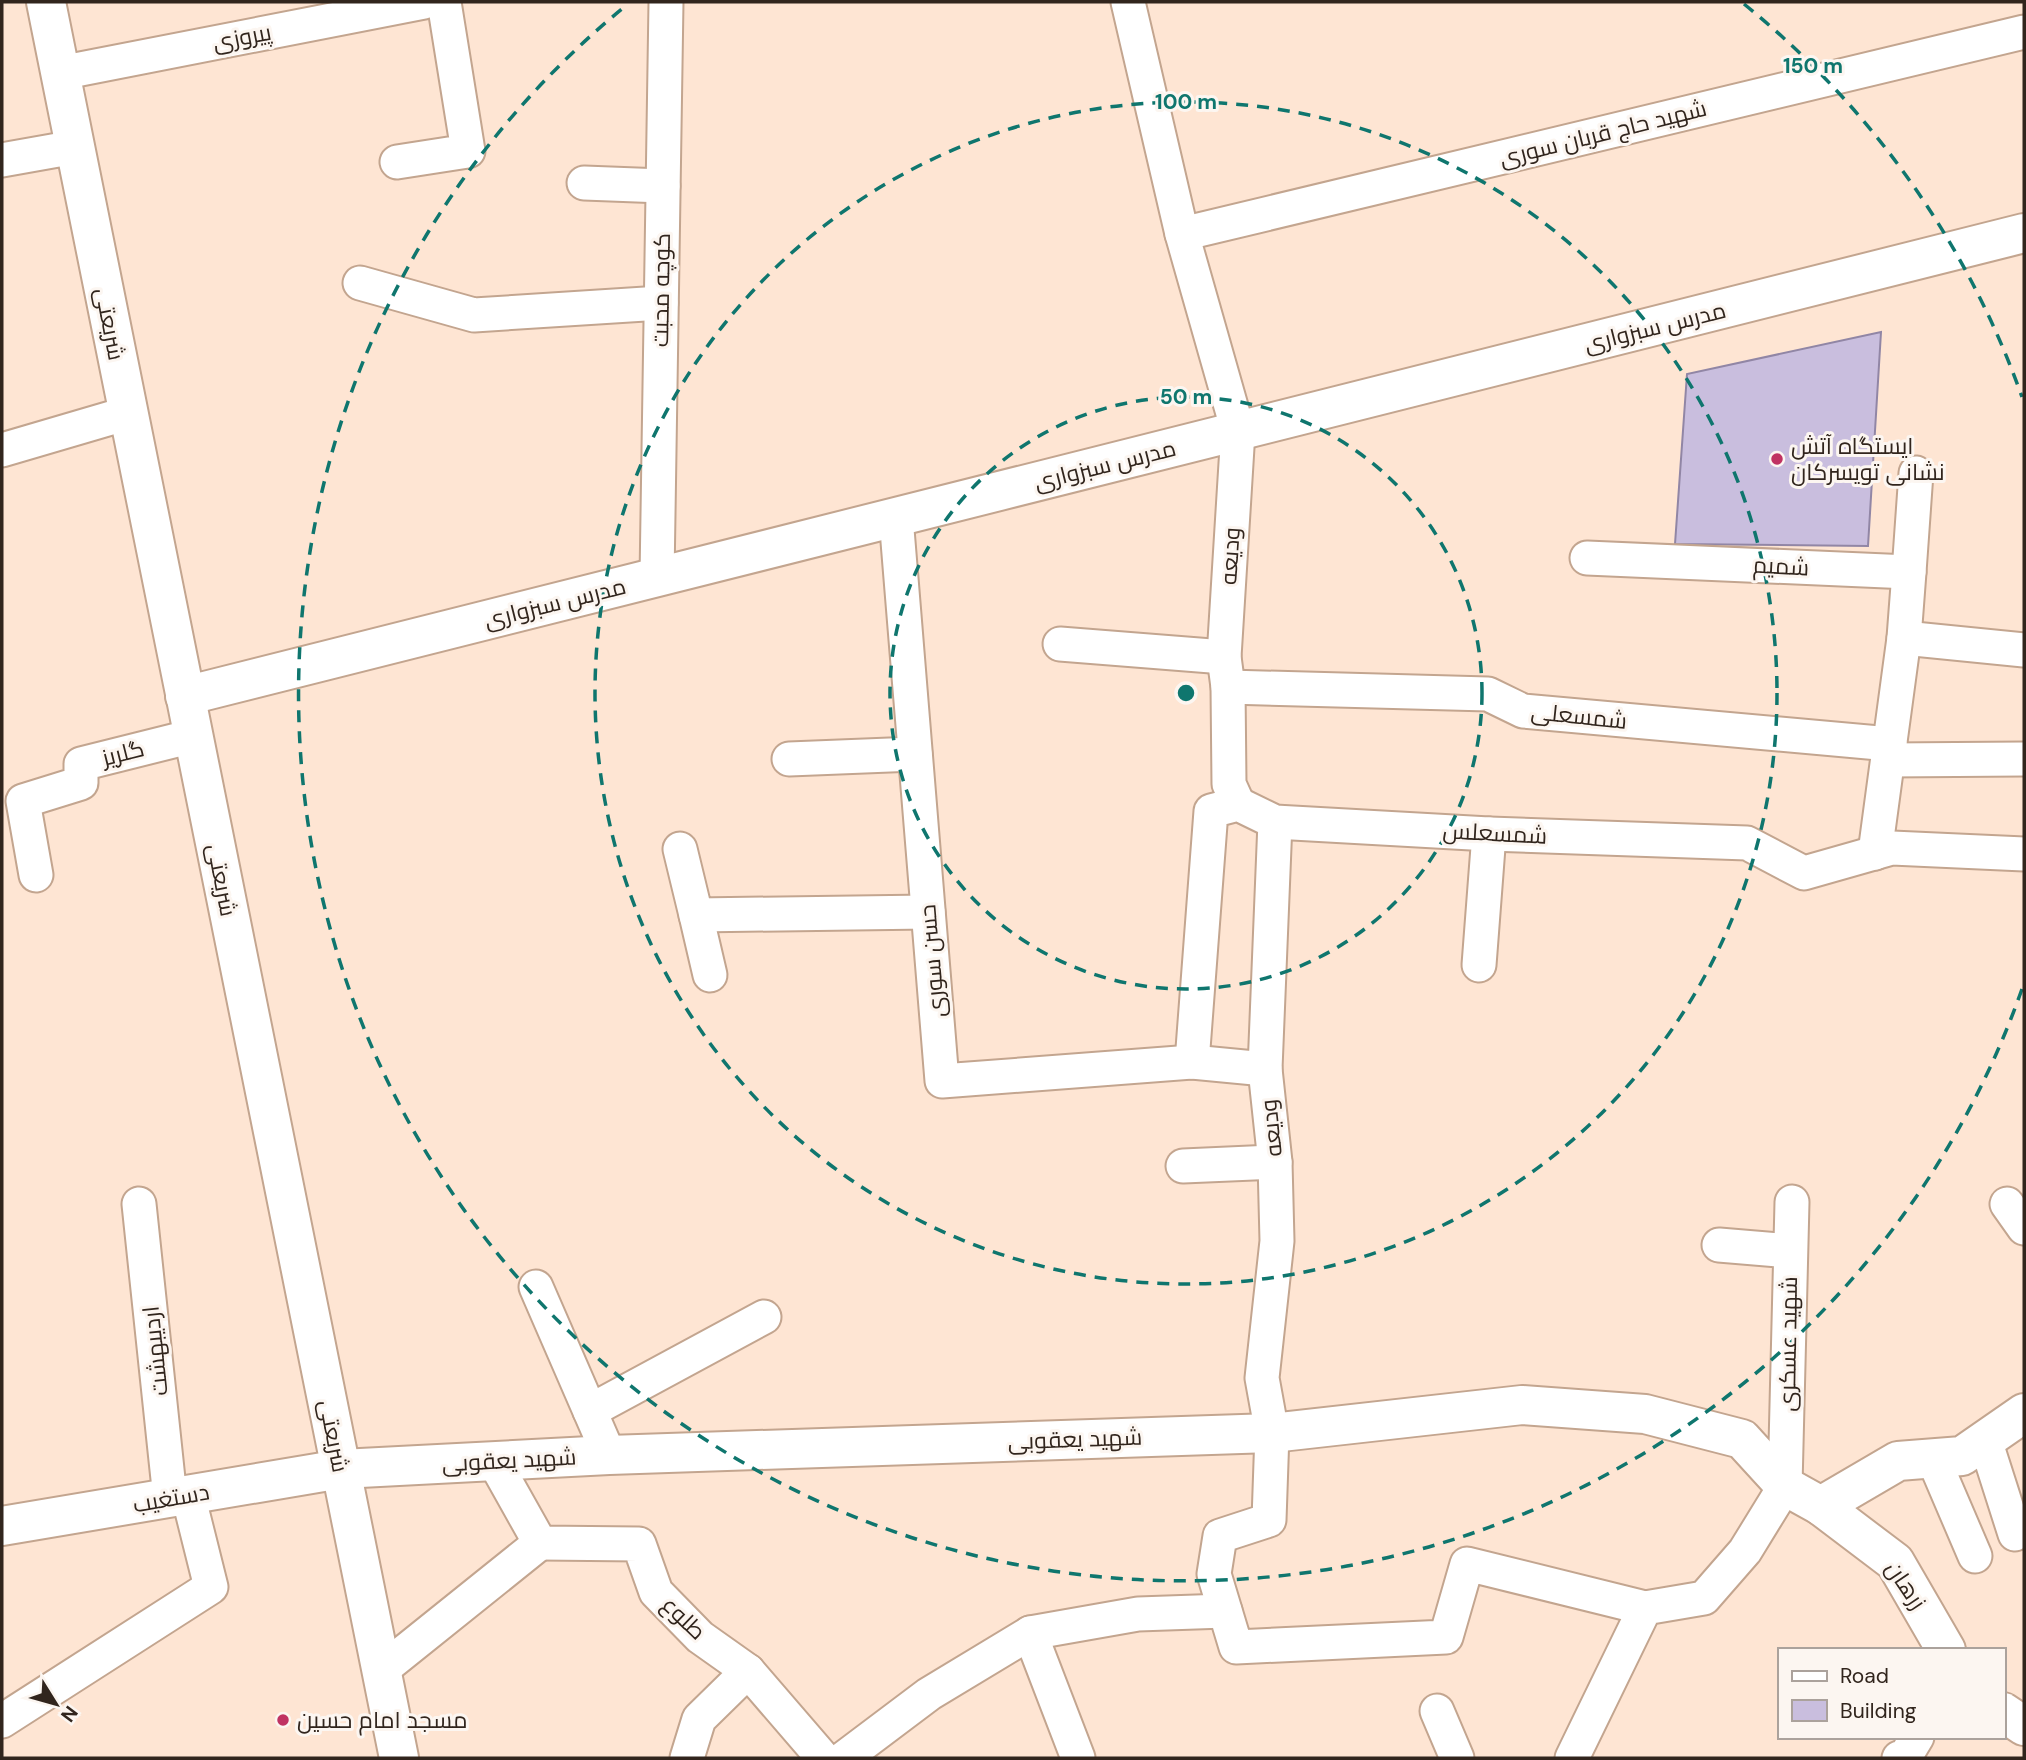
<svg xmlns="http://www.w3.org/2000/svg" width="2026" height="1760" font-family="'DM Sans',Cairo,sans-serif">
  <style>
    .building { fill: #c9bede; stroke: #9186a5; stroke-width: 2 }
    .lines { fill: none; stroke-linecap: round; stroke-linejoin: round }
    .street-casing { stroke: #c3a58f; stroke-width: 37 }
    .secondary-casing { stroke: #c3a58f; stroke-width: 42 }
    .street { stroke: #fff; stroke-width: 33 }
    .secondary { stroke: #fff; stroke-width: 38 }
    .ring { fill: none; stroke: #0f766e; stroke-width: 3.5; stroke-dasharray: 12 9 }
    .poi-dot { fill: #c03262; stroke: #fcf6f1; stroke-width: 2.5 }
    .labels { text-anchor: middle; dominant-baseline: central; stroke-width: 6; stroke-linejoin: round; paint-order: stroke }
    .street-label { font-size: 23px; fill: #31251d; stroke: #fcf6f1 }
    .poi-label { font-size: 23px; fill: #31251d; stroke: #fcf6f1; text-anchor: start }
    .centre { fill: #0f766e; stroke: #fcf6f1; stroke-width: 3.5 }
    .ring-label { font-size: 21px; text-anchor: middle; font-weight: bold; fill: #0f766e; stroke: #fcf6f1; stroke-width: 6; stroke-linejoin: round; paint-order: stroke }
  </style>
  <rect width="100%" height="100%" fill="#fee5d3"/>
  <!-- building -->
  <path class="building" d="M 1881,332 L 1868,546 L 1675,544 L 1687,374 Z"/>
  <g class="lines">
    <!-- street casing -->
    <g class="street-casing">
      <g id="street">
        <path d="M 1128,2 L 1182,234 L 1238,431 L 1224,657 L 1228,687 L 1229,784 L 1238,804"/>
        <path d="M 60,73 L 424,2"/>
        <path d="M 2,160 L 75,147"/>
        <path d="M 397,162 L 468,151 L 444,2"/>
        <path d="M 584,183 L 663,186"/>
        <path d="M 1182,234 L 2024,32"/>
        <path d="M 360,283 L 474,315 L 661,303"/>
        <path d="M 2,450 L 128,413"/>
        <path d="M 896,517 L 942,1081 L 1192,1062 L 1265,1069"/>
        <path d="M 1587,558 L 1909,572 L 1904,638 L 1875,853"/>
        <path d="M 1909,572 L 1916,473"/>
        <path d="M 657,578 L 666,2"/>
        <path d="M 1904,638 L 2024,650"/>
        <path d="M 1060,644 L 1224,657"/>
        <path d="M 1228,687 L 1488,694 L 1523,711 L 1890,744"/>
        <path d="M 789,759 L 915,754"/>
        <path d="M 1888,760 L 2024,759"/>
        <path d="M 1275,822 L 1265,1069 L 1275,1162 L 1277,1241 L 1262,1378 L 1272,1433 L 1269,1520 L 1220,1536 L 1214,1574 L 1236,1647 L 1446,1637 L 1467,1564 L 1645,1608"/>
        <path d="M 680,849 L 696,915 L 928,912"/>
        <path d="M 36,875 L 23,801 L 81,783 L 81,764 L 193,736"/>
        <path d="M 696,915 L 710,975"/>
        <path d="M 1479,965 L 1489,834"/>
        <path d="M 1192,1062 L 1211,811 L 1238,804 L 1275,822 L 1489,834 L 1747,843 L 1804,873 L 1892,848 L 2024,854"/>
        <path d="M 1183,1166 L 1275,1162"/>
        <path d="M 139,1204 L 170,1498"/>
        <path d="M 2007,1204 L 2024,1228"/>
        <path d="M 1719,1245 L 1790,1251"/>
        <path d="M 536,1287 L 609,1455"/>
        <path d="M 590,1411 L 764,1317"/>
        <path d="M 1985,1440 L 2015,1534"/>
        <path d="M 1933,1458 L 1975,1556"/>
        <path d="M 494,1461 L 540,1543 L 639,1544 L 656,1592 L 700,1637 L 748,1671 L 823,1758"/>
        <path d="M 1030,1633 L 1078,1758"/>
        <path d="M 383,1669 L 540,1543"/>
        <path d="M 1437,1711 L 1457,1758"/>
        <path d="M 2,1721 L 211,1587 L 188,1495"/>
        <path d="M 687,1758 L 699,1719 L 748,1671"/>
        <path d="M 844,1758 L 929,1694 L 1030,1633 L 1138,1614 L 1225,1611"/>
        <path d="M 1572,1758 L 1645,1608 L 1704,1598 L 1745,1551 L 1785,1486 L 1792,1202"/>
        <path d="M 1899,1758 L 1905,1757 L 1917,1737"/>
      </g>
    </g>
    <!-- secondary casing -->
    <g class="secondary-casing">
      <g id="secondary">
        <path d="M 46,2 L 399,1758"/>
        <path d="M 185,696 L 2024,233"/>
        <path d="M 1821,1506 L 1898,1461 L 1962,1456 L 2024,1413"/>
        <path d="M 2,1526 L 341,1469 L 609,1455 L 1272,1433 L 1522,1405 L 1645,1414 L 1742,1439 L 1785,1486 L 1821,1506 L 1895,1562 L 1946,1650"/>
        <path d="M 2003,1712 L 2024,1726"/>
      </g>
    </g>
    <!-- street -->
    <use href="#street" class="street"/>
    <!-- secondary -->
    <use href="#secondary" class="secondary"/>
  </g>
  <!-- distance rings -->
  <g class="ring">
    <circle cx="1186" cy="693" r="296"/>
    <circle cx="1186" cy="693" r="591"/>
    <path d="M2022 989A887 887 0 1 1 628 4M1744 4A887 887 0 0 1 2022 397"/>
  </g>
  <!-- markers -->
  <g class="poi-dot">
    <circle cx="1777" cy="459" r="7"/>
    <circle cx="283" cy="1720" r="7"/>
  </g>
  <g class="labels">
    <!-- street labels -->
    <g class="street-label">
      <text transform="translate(242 37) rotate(-11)">پیروزی</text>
      <text transform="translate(1603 133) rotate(-14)">شهید حاج قربان سوری</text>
      <text transform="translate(661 290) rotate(-89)">کوچه محبت</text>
      <text transform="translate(110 324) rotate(79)">شریعتی</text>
      <text transform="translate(1655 327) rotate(-14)">مدرس سبزواری</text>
      <text transform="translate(1105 465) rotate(-14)">مدرس سبزواری</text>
      <text transform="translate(1230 556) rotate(-86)">ودیعه</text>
      <text transform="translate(1781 566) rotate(3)">شمیم</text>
      <text transform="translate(555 603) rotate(-14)">مدرس سبزواری</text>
      <text transform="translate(1579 716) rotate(6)">شمسعلی</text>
      <text transform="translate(123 753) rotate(-14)">گلریز</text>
      <text transform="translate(1495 833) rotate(3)">شمسعلس</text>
      <text transform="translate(222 880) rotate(79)">شریعتی</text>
      <text transform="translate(932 961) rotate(-95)">حسن سوری</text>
      <text transform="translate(1271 1128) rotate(-96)">ودیعه</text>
      <text transform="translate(1788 1344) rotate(-89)">شهید عسکری</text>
      <text transform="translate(155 1351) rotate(-96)">اردیبهشت</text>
      <text transform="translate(334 1436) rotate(79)">شریعتی</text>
      <text transform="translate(1075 1439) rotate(-2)">شهید یعقوبی</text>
      <text transform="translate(509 1460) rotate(-3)">شهید یعقوبی</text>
      <text transform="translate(171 1498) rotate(-10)">دستغیب</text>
      <text transform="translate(1906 1585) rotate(56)">زرهان</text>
      <text transform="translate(684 1618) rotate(44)">طلوع</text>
    </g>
    <!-- poi labels -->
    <g class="poi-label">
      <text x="1791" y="446">ایستگاه آتش<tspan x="1791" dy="26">نشانی تویسرکان</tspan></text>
      <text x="297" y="1720">مسجد امام حسین</text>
    </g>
  </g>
  <circle cx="1186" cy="693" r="10" class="centre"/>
  <g class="ring-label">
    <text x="1813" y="73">150 m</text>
    <text x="1186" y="109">100 m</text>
    <text x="1186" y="404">50 m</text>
  </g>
  <!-- border -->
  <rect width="2026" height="1760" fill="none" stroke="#31251d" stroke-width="7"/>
  <!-- legend -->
  <rect x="1778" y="1648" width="228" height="91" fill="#fcf6f1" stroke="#aba29c" stroke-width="2"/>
  <rect x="1792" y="1671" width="35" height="10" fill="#ffffff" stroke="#aba29c" stroke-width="2"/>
  <text x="1840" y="1683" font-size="21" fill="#31251d">Road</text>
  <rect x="1792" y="1700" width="35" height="21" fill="#c9bede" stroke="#aba29c" stroke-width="2"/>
  <text x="1840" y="1718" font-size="21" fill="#31251d">Building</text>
  <!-- north arrow -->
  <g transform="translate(56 1704) rotate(127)" stroke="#fcf6f1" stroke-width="5" paint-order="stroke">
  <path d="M0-5L12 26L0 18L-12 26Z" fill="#31251d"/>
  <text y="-10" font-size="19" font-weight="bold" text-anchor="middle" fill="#31251d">N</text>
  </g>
</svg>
